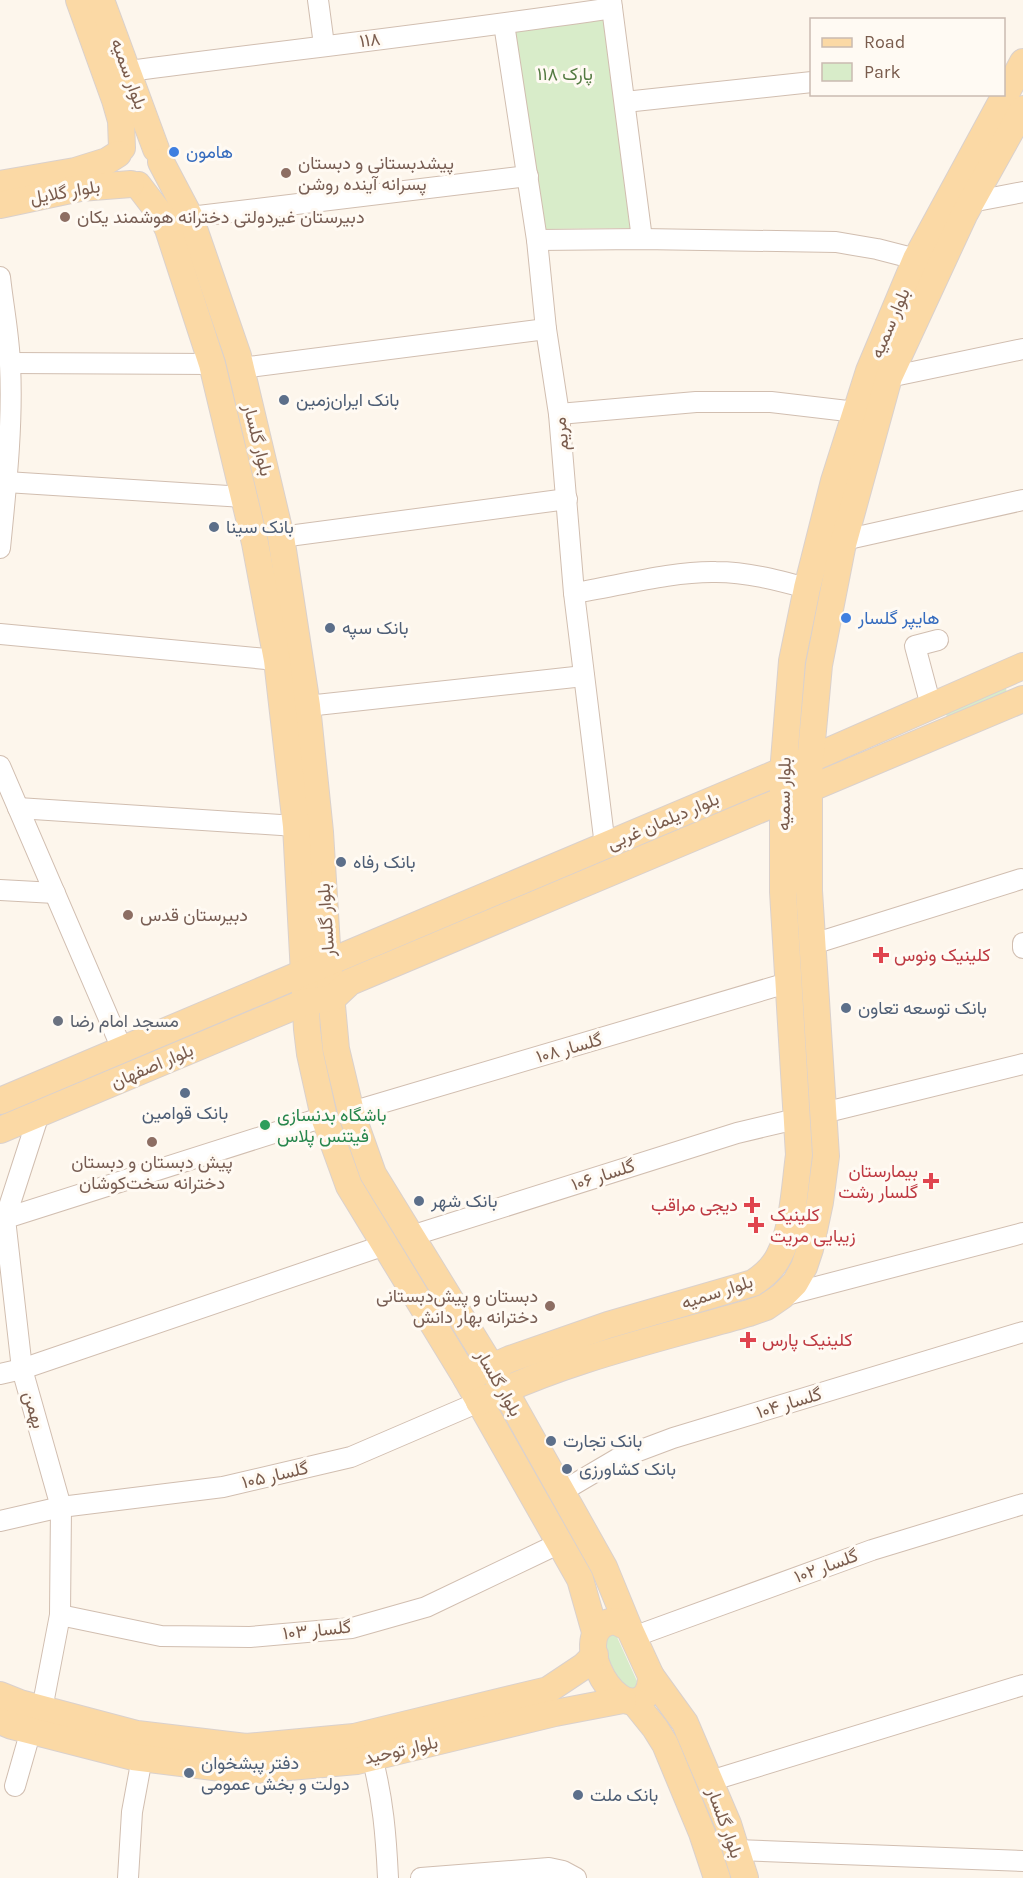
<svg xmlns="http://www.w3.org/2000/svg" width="1023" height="1878" font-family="Karla,Vazirmatn,sans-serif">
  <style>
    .green { fill: #d8ecc9 }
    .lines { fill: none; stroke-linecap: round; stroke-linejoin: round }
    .minor-casing { stroke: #d1beb0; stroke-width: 22 }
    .major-casing { stroke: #dad1cd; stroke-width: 28 }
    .minor { stroke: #fff; stroke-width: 20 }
    .major { stroke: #fbd9a5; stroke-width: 26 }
    .shop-dot { fill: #3f7fe0; stroke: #fffaf3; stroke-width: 2 }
    .education-dot { fill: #8d6e63; stroke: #fffaf3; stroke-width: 2 }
    .service-dot { fill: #5c6f8a; stroke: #fffaf3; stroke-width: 2 }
    .health-dot { fill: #e0444e; stroke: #fffaf3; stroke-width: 2 }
    .worship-dot { fill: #6b7280; stroke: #fffaf3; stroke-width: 2 }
    .leisure-dot { fill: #2e9e5b; stroke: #fffaf3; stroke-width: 2 }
    .labels { text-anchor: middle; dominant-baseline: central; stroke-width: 6; stroke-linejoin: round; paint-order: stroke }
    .street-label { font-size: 18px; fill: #7a5c4d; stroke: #fffaf3 }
    .park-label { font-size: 18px; fill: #537a41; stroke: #fffaf3 }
    .shop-label { font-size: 18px; fill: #366cbe; stroke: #fffaf3; text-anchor: start }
    .education-label { font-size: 18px; fill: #785e54; stroke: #fffaf3; text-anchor: start }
    .service-label { font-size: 18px; fill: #4e5e75; stroke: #fffaf3; text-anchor: start }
    .health-label { font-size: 18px; fill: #be3a42; stroke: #fffaf3; text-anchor: start }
    .worship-label { font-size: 18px; fill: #5b616d; stroke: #fffaf3; text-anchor: start }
    .leisure-label { font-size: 18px; fill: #27864d; stroke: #fffaf3; text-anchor: start }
  </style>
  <rect width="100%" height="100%" fill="#fdf6ec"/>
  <!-- green -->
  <g class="green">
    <path d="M 604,18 L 630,228 L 546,229 L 511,31 Z"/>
    <path d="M 1004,687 L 1006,688 L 1007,693 L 949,718 L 945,714 Z"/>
    <path d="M 612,1634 L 617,1637 L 637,1681 L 636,1687 L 630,1691 L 611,1673 L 603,1639 Z"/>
  </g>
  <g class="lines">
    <!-- minor casing -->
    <g class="minor-casing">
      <g id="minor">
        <path d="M 318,0 L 324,45"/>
        <path d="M 611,0 L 642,239"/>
        <path d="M 504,24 L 537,240 L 546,329 L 559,414 L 574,593 L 605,846"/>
        <path d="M 129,71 C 290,50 451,32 612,8"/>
        <path d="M 625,102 L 812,82"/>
        <path d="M 971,202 L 1023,192"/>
        <path d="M 190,217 L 528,176"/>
        <path d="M 537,240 L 642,239 L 836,242 L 877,249 L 916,259"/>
        <path d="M 0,277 C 3,305 9,335 10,364 C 13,425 6,487 0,548"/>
        <path d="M 10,363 L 212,364"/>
        <path d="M 241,368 L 546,329"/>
        <path d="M 889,377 L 1023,349"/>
        <path d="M 559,414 L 696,402 L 771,402 L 856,412"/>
        <path d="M 6,482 L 244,497"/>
        <path d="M 281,537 L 567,499"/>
        <path d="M 844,540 L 1023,500"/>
        <path d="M 574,593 C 618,586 672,571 716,572 C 747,572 777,580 807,588"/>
        <path d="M 0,634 L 277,660"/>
        <path d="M 307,706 L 584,676"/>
        <path d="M 931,706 L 915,646 L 938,640"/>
        <path d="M 0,766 L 122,1049"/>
        <path d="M 18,808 L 296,826"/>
        <path d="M 0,890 L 55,893"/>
        <path d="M 1023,943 L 1023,948"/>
        <path d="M 813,944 L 1021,879"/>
        <path d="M 351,1112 L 787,983"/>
        <path d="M 823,1113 L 1023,1064"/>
        <path d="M 39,1114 L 5,1219 L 22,1369 L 61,1507 L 60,1615 L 42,1709"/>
        <path d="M 0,1220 L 324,1117"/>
        <path d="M 411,1236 L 737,1133 L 796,1119"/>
        <path d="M 782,1296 L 1023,1233"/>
        <path d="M 0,1374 L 22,1369 L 385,1245"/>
        <path d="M 561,1492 L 617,1459 L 673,1438 L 1023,1332"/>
        <path d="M 0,1521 L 61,1507 L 223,1487 L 351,1457 L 479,1402"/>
        <path d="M 60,1615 L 161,1636 L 250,1637 L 352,1628 L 426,1607 L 560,1543"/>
        <path d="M 633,1637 L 872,1550 L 1023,1504"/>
        <path d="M 372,1757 C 383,1799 386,1835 388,1878"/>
        <path d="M 710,1781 L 1023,1685"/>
        <path d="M 15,1786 L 31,1730"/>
        <path d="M 736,1850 L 1023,1861"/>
        <path d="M 128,1878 L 132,1812 L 142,1758"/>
        <path d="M 421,1878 L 549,1868 L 563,1871 L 576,1878"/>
      </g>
    </g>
    <!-- major casing -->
    <g class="major-casing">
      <g id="major">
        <path d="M 79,0 L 115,100 L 121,121 L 122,148"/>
        <path d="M 101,0 L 156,149"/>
        <path d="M 161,162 L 190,217 L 238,356 L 281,537 L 307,706 L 320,832 L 328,962 L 336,1049 L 351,1112 L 373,1174 L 491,1366 L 604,1567 L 629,1628"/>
        <path d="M 0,184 L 75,171 L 107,161 L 118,154"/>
        <path d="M 138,185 L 161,215 L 168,229 L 212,364 L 255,543 L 277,660 L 296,826 L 307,1029 L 310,1054 L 324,1117 L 349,1186 L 466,1378 L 580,1579 L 595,1632"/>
        <path d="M 0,205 L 80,188 L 131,184"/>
        <path d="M 0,1101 L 822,754 L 1023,666"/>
        <path d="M 0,1130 L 305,1002 L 333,998 L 350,982 L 1023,699"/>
        <path d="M 466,1378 L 510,1359 L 608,1325 L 753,1283 C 764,1276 773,1268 779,1256 C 793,1230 795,1184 799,1155 L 783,892 L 783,773 L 792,661 L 807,588 L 834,481 L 869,371 L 916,259 L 1023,62"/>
        <path d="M 479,1402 C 564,1360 658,1339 749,1313 L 766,1307 L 782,1296 L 795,1283 L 804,1267 L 810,1249 L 820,1202 L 826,1156 L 809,891 L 809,774 L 819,665 L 842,548 L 889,377 L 964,215 L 1023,109"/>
        <path d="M 615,1621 L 629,1628 L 651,1676 C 651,1684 650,1692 643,1698 C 612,1721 565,1625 615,1621 Z"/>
        <path d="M 651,1676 L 685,1723 L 728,1824 L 745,1878"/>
        <path d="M 0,1695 L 20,1703 L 137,1734 L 246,1747 L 354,1737 L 548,1690 L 584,1666 L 595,1655"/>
        <path d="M 634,1702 L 655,1728 L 665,1744 L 702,1833 L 717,1878"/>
        <path d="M 0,1721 L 12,1726 L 133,1757 L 245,1771 L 357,1761 L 555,1713 L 623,1700"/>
      </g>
    </g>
    <!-- minor -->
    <use href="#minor" class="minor"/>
    <!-- major -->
    <use href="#major" class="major"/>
  </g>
  <!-- markers -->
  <g class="shop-dot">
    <circle cx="174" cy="152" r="6"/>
    <circle cx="846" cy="618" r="6"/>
  </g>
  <g class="education-dot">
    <circle cx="286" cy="173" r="6"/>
    <circle cx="65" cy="217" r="6"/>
    <circle cx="128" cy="915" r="6"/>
    <circle cx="152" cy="1142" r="6"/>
    <circle cx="550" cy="1306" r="6"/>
  </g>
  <g class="service-dot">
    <circle cx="284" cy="400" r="6"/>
    <circle cx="214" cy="527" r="6"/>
    <circle cx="330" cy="628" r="6"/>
    <circle cx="341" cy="862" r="6"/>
    <circle cx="846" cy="1008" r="6"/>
    <circle cx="185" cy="1093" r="6"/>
    <circle cx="419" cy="1201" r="6"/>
    <circle cx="551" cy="1441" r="6"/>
    <circle cx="567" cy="1469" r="6"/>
    <circle cx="189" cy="1773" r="6"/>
    <circle cx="578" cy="1795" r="6"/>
  </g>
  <g class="health-dot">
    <path d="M878 946h6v6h6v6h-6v6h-6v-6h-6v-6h6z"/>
    <path d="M928 1172h6v6h6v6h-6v6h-6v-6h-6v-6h6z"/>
    <path d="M749 1196h6v6h6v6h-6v6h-6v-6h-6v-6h6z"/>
    <path d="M753 1216h6v6h6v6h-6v6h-6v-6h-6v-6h6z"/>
    <path d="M745 1331h6v6h6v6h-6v6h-6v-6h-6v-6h6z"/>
  </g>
  <circle class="worship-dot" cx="58" cy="1021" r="6"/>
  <circle class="leisure-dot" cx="265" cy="1125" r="6"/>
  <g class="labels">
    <!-- street labels -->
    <g class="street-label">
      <text transform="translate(370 40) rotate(-7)">۱۱۸</text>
      <text transform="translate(129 74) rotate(70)">بلوار سمیه</text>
      <text transform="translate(65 192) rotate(-10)">بلوار گلایل</text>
      <text transform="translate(890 323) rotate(-67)">بلوار سمیه</text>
      <text transform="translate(561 434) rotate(-95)">مریم</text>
      <text transform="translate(258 440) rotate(76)">بلوار گلسار</text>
      <text transform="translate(784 794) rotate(-89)">بلوار سمیه</text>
      <text transform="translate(663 821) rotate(-23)">بلوار دیلمان غربی</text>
      <text transform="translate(326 920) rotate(-94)">بلوار گلسار</text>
      <text transform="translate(569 1048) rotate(-16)">گلسار ۱۰۸</text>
      <text transform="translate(152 1066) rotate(-23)">بلوار اصفهان</text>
      <text transform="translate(603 1175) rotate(-18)">گلسار ۱۰۶</text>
      <text transform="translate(717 1292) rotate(-18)">بلوار سمیه</text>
      <text transform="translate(499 1383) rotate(60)">بلوار گلسار</text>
      <text transform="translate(789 1403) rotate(-17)">گلسار ۱۰۴</text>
      <text transform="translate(34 1410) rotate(74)">بهمن</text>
      <text transform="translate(275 1475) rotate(-13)">گلسار ۱۰۵</text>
      <text transform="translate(826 1566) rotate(-20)">گلسار ۱۰۲</text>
      <text transform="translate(317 1630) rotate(-6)">گلسار ۱۰۳</text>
      <text transform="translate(401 1750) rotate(-13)">بلوار توحید</text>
      <text transform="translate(725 1823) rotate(70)">بلوار گلسار</text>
    </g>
    <!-- park labels -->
    <g class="park-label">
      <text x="565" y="74">پارک ۱۱۸</text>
    </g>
    <!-- shop labels -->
    <g class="shop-label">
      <text x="186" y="152">هامون</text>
      <text x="858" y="618">هایپر گلسار</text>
    </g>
    <!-- education labels -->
    <g class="education-label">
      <text x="298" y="163">پیشدبستانی و دبستان<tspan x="298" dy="21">پسرانه آینده روشن</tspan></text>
      <text x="77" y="217">دبیرستان غیردولتی دخترانه هوشمند یکان</text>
      <text x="140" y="915">دبیرستان قدس</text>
      <text x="152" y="1162" text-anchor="middle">پیش دبستان و دبستان<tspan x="152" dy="21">دخترانه سخت‌کوشان</tspan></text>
      <text x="538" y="1296" text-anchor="end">دبستان و پیش‌دبستانی<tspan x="538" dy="21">دخترانه بهار دانش</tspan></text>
    </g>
    <!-- service labels -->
    <g class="service-label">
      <text x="296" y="400">بانک ایران‌زمین</text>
      <text x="226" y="527">بانک سینا</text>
      <text x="342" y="628">بانک سپه</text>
      <text x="353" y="862">بانک رفاه</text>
      <text x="858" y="1008">بانک توسعه تعاون</text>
      <text x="185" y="1113" text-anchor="middle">بانک قوامین</text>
      <text x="431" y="1201">بانک شهر</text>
      <text x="563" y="1441">بانک تجارت</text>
      <text x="579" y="1469">بانک کشاورزی</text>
      <text x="201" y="1763">دفتر پبشخوان<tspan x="201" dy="21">دولت و بخش عمومی</tspan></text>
      <text x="590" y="1795">بانک ملت</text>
    </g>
    <!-- health labels -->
    <g class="health-label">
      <text x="894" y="955">کلینیک ونوس</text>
      <text x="918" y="1171" text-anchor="end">بیمارستان<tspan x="918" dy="21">گلسار رشت</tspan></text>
      <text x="738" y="1205" text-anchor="end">دیجی مراقب</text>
      <text x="770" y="1215">کلینیک<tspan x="770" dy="21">زیبایی مریت</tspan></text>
      <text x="762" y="1340">کلینیک پارس</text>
    </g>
    <!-- worship labels -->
    <g class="worship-label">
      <text x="70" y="1021">مسجد امام رضا</text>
    </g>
    <!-- leisure labels -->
    <g class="leisure-label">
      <text x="277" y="1115">باشگاه بدنسازی<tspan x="277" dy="21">فیتنس پلاس</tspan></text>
    </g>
  </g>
  <!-- legend -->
  <rect x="810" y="18" width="195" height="78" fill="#fffaf3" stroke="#cabbb1" stroke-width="1.5"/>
  <rect x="822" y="38" width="30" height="9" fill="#fbd9a5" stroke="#cabbb1" stroke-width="1.5"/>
  <text x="864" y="48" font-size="18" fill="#7a5c4d">Road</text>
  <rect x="822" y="63" width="30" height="18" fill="#d8ecc9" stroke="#cabbb1" stroke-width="1.5"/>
  <text x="864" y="78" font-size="18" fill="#7a5c4d">Park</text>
</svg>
